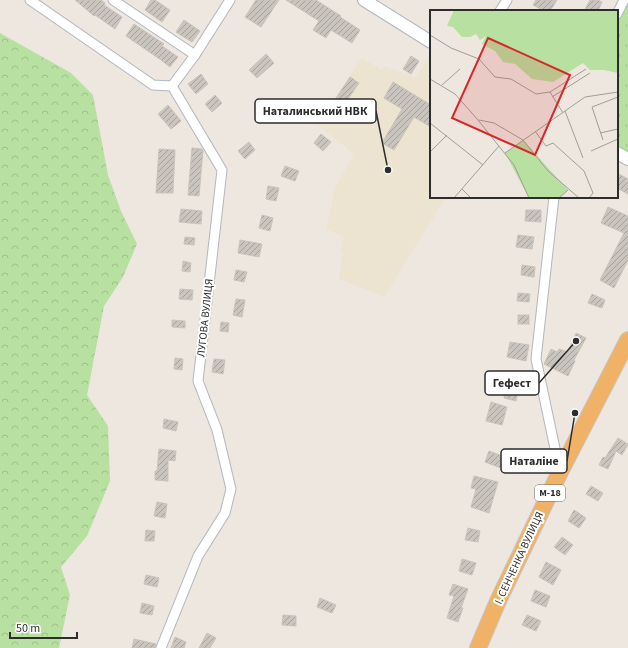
<svg xmlns="http://www.w3.org/2000/svg" width="628" height="648" font-family="'Source Sans 3',sans-serif">
  <style>
    .education { fill: #ede3d1 }
    .grass { fill: url(#grass-tufts) }
    .forest { fill: url(#forest-crowns) }
    .building { fill: url(#building-hatch); stroke: #c9c3b9 }
    .lines { fill: none; stroke-linecap: round; stroke-linejoin: round }
    .minor-casing { stroke: #b3b6bf; stroke-width: 11 }
    .tertiary-casing { stroke: #b3b6bf; stroke-width: 14 }
    .trunk-casing { stroke: #c8c8c8; stroke-width: 18 }
    .minor { stroke: #fff; stroke-width: 9 }
    .tertiary { stroke: #fff; stroke-width: 12 }
    .trunk { stroke: #efb266; stroke-width: 16 }
    .labels { text-anchor: middle; dominant-baseline: central; stroke-width: 4; stroke-linejoin: round; paint-order: stroke }
    .shield { fill: #fff; stroke: #6c6c6c; stroke-width: 1 }
    .shield-label { font-size: 10px; font-weight: bold; fill: #2d2d2d }
    .street-label { font-size: 11px; fill: #2d2d2d; stroke: #fff }
    .inset-road { fill: none; stroke: #a09d98; stroke-width: 1 }
    .view { fill: #d62828; fill-opacity: 0.15; stroke: #d62828; stroke-width: 2 }
    .inset-edge { fill: none; stroke: #2d2d2d; stroke-width: 2 }
    .leader { fill: none; stroke: #2d2d2d; stroke-width: 1.5 }
    .callout-dot { fill: #2d2d2d; stroke: #fff; stroke-width: 1.5 }
    .callout { fill: #fff; stroke: #2d2d2d; stroke-width: 1.5 }
    .callout-label { font-size: 12px; text-anchor: middle; font-weight: bold; fill: #2d2d2d }
  </style>
  <defs>
    <pattern id="grass-tufts" width="24" height="20" patternUnits="userSpaceOnUse"><rect width="24" height="20" fill="#b8e0a0"/><path d="M3 7l-1-3M5 7V3M7 7l1-3M15 17l-1-3M17 17v-4M19 17l1-3" fill="none" stroke="#9ec08a"/></pattern>
    <pattern id="forest-crowns" width="20" height="18" patternUnits="userSpaceOnUse"><rect width="20" height="18" fill="#b8e0a0"/><path d="M2 6a3 3 0 1 1 6 0M12 15a3 3 0 1 1 6 0" fill="none" stroke="#9ec08a"/></pattern>
    <pattern id="building-hatch" width="6" height="6" patternUnits="userSpaceOnUse"><rect width="6" height="6" fill="#c9c5be"/><path d="M-1 1l2-2M0 6l6-6M5 7l2-2" fill="none" stroke="#a4a09b"/></pattern>
  </defs>
  <rect width="100%" height="100%" fill="#ede7e0"/>
  <!-- education -->
  <path class="education" d="M 430,55 L 431,56 L 431,197 L 446,197 L 384,297 L 339,279 L 343,254 L 340,252 L 344,237 L 326,229 L 336,186 L 354,154 L 318,125 L 334,99 L 362,58 L 382,70 L 385,66 L 415,78 Z"/>
  <!-- grass -->
  <path class="grass" d="M 628,0 L 628,159 L 617,153 L 617,14 Z"/>
  <!-- forest -->
  <path class="forest" d="M 0,33 L 71,73 L 93,95 L 108,175 L 121,211 L 137,244 L 123,277 L 104,306 L 87,395 L 108,426 L 110,481 L 87,536 L 61,567 L 70,595 L 59,648 L 0,648 Z"/>
  <!-- building -->
  <g class="building">
    <path d="M 75,0 L 101,0 L 105,3 L 104,5 L 122,17 L 115,29 L 95,15 L 94,16 Z"/>
    <path d="M 151,0 L 155,0 L 170,10 L 162,22 L 145,10 Z"/>
    <path d="M 256,0 L 279,0 L 261,27 L 245,17 Z"/>
    <path d="M 286,0 L 316,0 L 341,16 L 340,17 L 360,30 L 352,43 L 331,30 L 326,38 L 313,30 L 319,21 Z"/>
    <path d="M 536,0 L 557,0 L 550,11 L 544,11 L 533,5 Z"/>
    <path d="M 590,0 L 598,0 L 602,2 L 598,11 L 584,11 Z"/>
    <path d="M 184,20 L 200,31 L 192,42 L 176,32 Z"/>
    <path d="M 134,24 L 164,44 L 162,46 L 178,57 L 170,67 L 161,60 L 126,36 Z"/>
    <path d="M 266,54 L 274,63 L 257,78 L 249,70 Z"/>
    <path d="M 411,56 L 419,61 L 411,74 L 403,69 Z"/>
    <path d="M 201,74 L 208,84 L 196,94 L 188,84 Z"/>
    <path d="M 350,77 L 359,83 L 339,112 L 331,106 Z"/>
    <path d="M 393,82 L 431,105 L 431,127 L 414,117 L 394,150 L 382,143 L 402,109 L 384,98 Z"/>
    <path d="M 215,95 L 222,103 L 212,112 L 205,104 Z"/>
    <path d="M 168,105 L 181,121 L 171,129 L 158,114 Z"/>
    <path d="M 321,134 L 331,142 L 323,151 L 314,143 Z"/>
    <path d="M 249,142 L 255,150 L 245,159 L 238,151 Z"/>
    <path d="M 192,148 L 202,149 L 203,150 L 199,196 L 188,195 Z"/>
    <path d="M 159,149 L 175,150 L 173,193 L 156,193 Z"/>
    <path d="M 285,166 L 299,171 L 295,181 L 281,176 Z"/>
    <path d="M 617,173 L 628,179 L 628,194 L 617,188 Z"/>
    <path d="M 268,186 L 279,188 L 276,201 L 266,199 Z"/>
    <path d="M 608,207 L 628,216 L 628,260 L 614,288 L 600,280 L 624,233 L 601,223 Z"/>
    <path d="M 181,209 L 202,211 L 201,224 L 179,222 Z"/>
    <path d="M 526,210 L 541,210 L 541,222 L 525,221 Z"/>
    <path d="M 262,215 L 273,218 L 270,231 L 259,228 Z"/>
    <path d="M 518,235 L 534,237 L 532,249 L 516,247 Z"/>
    <path d="M 185,237 L 195,238 L 194,245 L 184,244 Z"/>
    <path d="M 240,240 L 262,244 L 259,257 L 238,253 Z"/>
    <path d="M 183,261 L 191,263 L 190,272 L 182,271 Z"/>
    <path d="M 522,265 L 535,267 L 534,277 L 521,275 Z"/>
    <path d="M 236,270 L 247,272 L 244,282 L 234,280 Z"/>
    <path d="M 180,289 L 193,290 L 192,300 L 179,299 Z"/>
    <path d="M 518,293 L 530,294 L 529,302 L 517,301 Z"/>
    <path d="M 592,294 L 605,300 L 602,308 L 588,303 Z"/>
    <path d="M 236,299 L 245,300 L 242,317 L 233,315 Z"/>
    <rect x="518" y="315" width="11" height="9"/>
    <path d="M 172,320 L 185,321 L 185,328 L 172,327 Z"/>
    <path d="M 221,322 L 229,323 L 228,332 L 220,331 Z"/>
    <path d="M 576,333 L 586,338 L 574,360 L 575,361 L 568,376 L 544,364 L 551,349 L 557,352 L 559,349 L 568,352 Z"/>
    <path d="M 510,342 L 529,345 L 526,361 L 507,357 Z"/>
    <path d="M 175,358 L 183,359 L 182,370 L 174,369 Z"/>
    <path d="M 214,359 L 225,360 L 223,374 L 212,372 Z"/>
    <path d="M 506,388 L 518,390 L 516,401 L 504,398 Z"/>
    <path d="M 491,402 L 507,407 L 502,425 L 486,421 Z"/>
    <path d="M 164,419 L 178,422 L 176,431 L 163,428 Z"/>
    <path d="M 618,438 L 628,444 L 622,455 L 616,451 L 608,469 L 599,465 L 603,457 L 605,458 Z"/>
    <path d="M 159,449 L 176,451 L 175,461 L 168,460 L 168,481 L 155,480 L 155,471 L 157,471 Z"/>
    <path d="M 489,451 L 510,459 L 506,470 L 485,462 Z"/>
    <path d="M 474,476 L 498,482 L 489,513 L 471,507 L 476,489 L 471,488 Z"/>
    <path d="M 591,486 L 603,493 L 598,501 L 586,494 Z"/>
    <path d="M 157,502 L 167,504 L 165,518 L 154,516 Z"/>
    <path d="M 574,510 L 586,518 L 579,528 L 568,521 Z"/>
    <path d="M 468,528 L 480,531 L 478,542 L 465,540 Z"/>
    <path d="M 146,530 L 155,531 L 154,541 L 145,541 Z"/>
    <path d="M 562,537 L 573,545 L 565,555 L 554,547 Z"/>
    <path d="M 462,559 L 476,563 L 472,575 L 459,571 Z"/>
    <path d="M 546,562 L 561,570 L 553,585 L 539,577 Z"/>
    <path d="M 146,575 L 159,578 L 157,587 L 144,584 Z"/>
    <path d="M 453,584 L 468,589 L 461,608 L 463,608 L 458,622 L 447,618 L 454,596 L 449,595 Z"/>
    <path d="M 535,590 L 550,596 L 546,607 L 531,601 Z"/>
    <path d="M 320,598 L 336,605 L 332,613 L 317,607 Z"/>
    <path d="M 142,603 L 154,606 L 152,615 L 140,613 Z"/>
    <path d="M 283,615 L 296,616 L 296,626 L 282,625 Z"/>
    <path d="M 527,615 L 541,621 L 536,631 L 522,625 Z"/>
    <path d="M 207,633 L 216,638 L 210,648 L 199,648 Z"/>
    <path d="M 175,637 L 186,642 L 184,648 L 171,648 Z"/>
    <path d="M 134,639 L 156,644 L 155,648 L 132,648 Z"/>
  </g>
  <g class="lines">
    <!-- minor casing -->
    <g class="minor-casing">
      <g id="minor">
        <path d="M 30,0 L 153,85 L 172,86"/>
        <path d="M 113,0 L 195,55"/>
        <path d="M 500,11 L 507,0"/>
        <path d="M 617,14 L 624,0"/>
        <path d="M 554,197 L 536,359 L 560,472"/>
        <path d="M 161,648 L 198,556 L 225,513 L 231,489 L 217,430 L 198,381 L 222,170 L 172,86 L 195,55 L 230,0"/>
      </g>
    </g>
    <!-- tertiary casing -->
    <g class="tertiary-casing">
      <g id="tertiary">
        <path d="M 364,0 L 431,42"/>
        <path d="M 617,153 L 628,159"/>
      </g>
    </g>
    <!-- trunk casing -->
    <g class="trunk-casing">
      <path id="trunk" d="M 478,648 L 498,601 L 560,472 L 628,340"/>
    </g>
    <!-- minor -->
    <use href="#minor" class="minor"/>
    <!-- tertiary -->
    <use href="#tertiary" class="tertiary"/>
    <!-- trunk -->
    <use href="#trunk" class="trunk"/>
  </g>
  <g class="labels">
    <!-- shield labels -->
    <rect class="shield" x="535" y="485" width="30" height="16" rx="3"/>
    <g class="shield-label">
      <text x="550" y="493">М-18</text>
    </g>
    <!-- street labels -->
    <g class="street-label">
      <text transform="translate(205 318) rotate(-84)">ЛУГОВА ВУЛИЦЯ</text>
      <text transform="translate(519 558) rotate(-65)">І. СЕНЧЕНКА ВУЛИЦЯ</text>
    </g>
  </g>
  <!-- overview -->
  <g transform="translate(430 10)">
    <rect width="188" height="188" fill="#ede7e0"/>
    <path d="M 93,130 L 138,180 L 129,188 L 99,188 L 75,143 Z" fill="#b8e0a0"/>
    <path d="M 24,0 L 188,0 L 188,63 L 174,60 L 160,60 L 153,53 L 123,72 L 102,69 L 85,54 L 73,52 L 65,41 L 52,34 L 56,26 L 50,30 L 46,24 L 40,27 L 32,27 L 23,17 L 17,16 Z" fill="#b8e0a0"/>
    <path class="inset-road" d="M 0,25 L 21,38 L 49,49 L 65,67 L 81,69 L 106,84 L 120,82 L 133,103M 0,69 L 25,84 L 48,110 L 84,155 L 99,188M 12,75 L 30,59M 120,82 L 156,59M 122,87 L 160,63M 135,101 L 153,148M 49,110 L 64,113 L 93,130 L 118,161 L 149,188M 0,113 L 53,155M 105,121 L 116,136 L 123,133 L 154,161 L 163,183 L 159,188M 170,123 L 188,119M 173,130 L 162,97 L 188,87M 161,141 L 188,129M 0,142 L 17,125M 75,143 L 155,87 L 188,82M 32,179 L 41,188M 24,188 L 69,136M 129,188 L 138,180"/>
    <path class="view" d="M 58,28 L 140,65 L 105,145 L 22,108 Z"/>
    <rect width="188" height="188" class="inset-edge"/>
  </g>
  <!-- callouts -->
  <path class="leader" d="M388 170L376 111M576 341L539 383M575 413L567 461"/>
  <g class="callout-dot">
    <circle cx="388" cy="170" r="4"/>
    <circle cx="576" cy="341" r="4"/>
    <circle cx="575" cy="413" r="4"/>
  </g>
  <g class="callout">
    <rect x="255" y="99" width="121" height="24" rx="4"/>
    <rect x="485" y="371" width="54" height="24" rx="4"/>
    <rect x="501" y="449" width="66" height="24" rx="4"/>
  </g>
  <g class="callout-label">
    <text x="315" y="115">Наталинський НВК</text>
    <text x="512" y="387">Гефест</text>
    <text x="534" y="465">Наталіне</text>
  </g>
  <!-- scale -->
  <path d="M10 632v6h67v-6" fill="none" stroke="#2d2d2d" stroke-width="2"/>
  <text x="16" y="632" font-size="12" fill="#2d2d2d" stroke="#ffffff" stroke-width="3" paint-order="stroke">50 m</text>
</svg>
